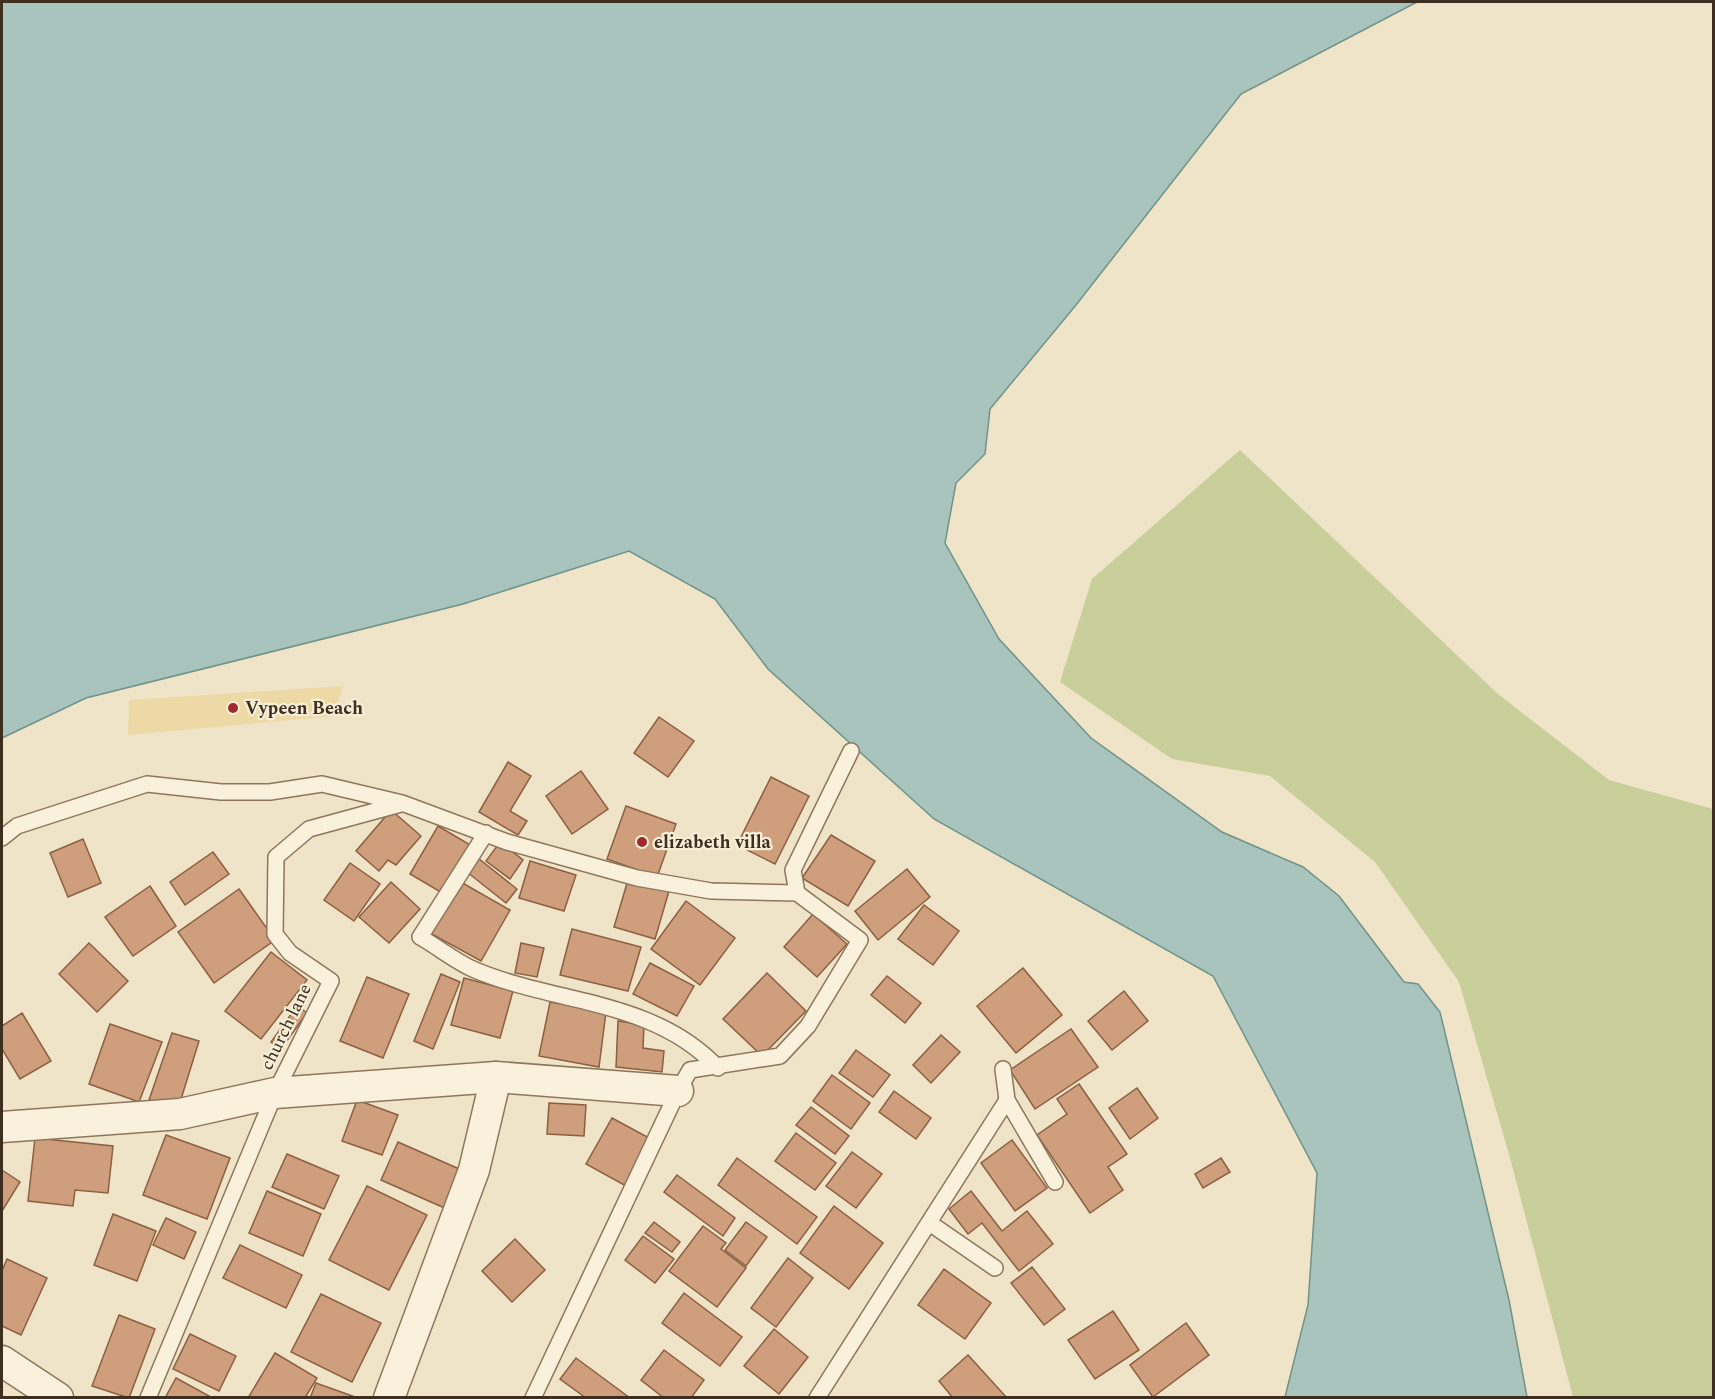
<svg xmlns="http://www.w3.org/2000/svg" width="1715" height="1399" font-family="Spectral,serif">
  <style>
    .green { fill: #c9cf9b }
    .sand { fill: #ecd9a5 }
    .water { fill: #a9c4bc; stroke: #6f938a; stroke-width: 1.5 }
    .building { fill: #cf9f7d; stroke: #8d5f41; stroke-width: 1.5 }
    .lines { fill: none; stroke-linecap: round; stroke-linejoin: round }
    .service-casing { stroke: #8d765c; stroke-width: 18 }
    .minor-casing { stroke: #8d765c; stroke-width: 33 }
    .service { stroke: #faf1dc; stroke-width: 15 }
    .minor { stroke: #faf1dc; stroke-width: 30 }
    .poi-dot { fill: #9e2a2b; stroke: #f7eed8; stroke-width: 2 }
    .labels { text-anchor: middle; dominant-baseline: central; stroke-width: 4.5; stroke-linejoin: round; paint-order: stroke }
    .poi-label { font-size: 18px; font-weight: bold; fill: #3d2e20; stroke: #f7eed8; text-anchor: start }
    .street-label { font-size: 18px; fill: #3d2e20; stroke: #f7eed8 }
  </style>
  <rect width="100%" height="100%" fill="#f0e4c8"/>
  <!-- green -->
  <path class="green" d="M 1240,450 L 1498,694 L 1609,780 L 1713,809 L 1713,1397 L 1573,1397 L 1510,1158 L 1459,982 L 1375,862 L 1270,776 L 1172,759 L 1060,682 L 1092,579 Z"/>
  <!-- sand -->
  <path class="sand" d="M 343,686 L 334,716 L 128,735 L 129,700 Z"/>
  <!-- water -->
  <path class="water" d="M 2,2 L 1417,2 L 1241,94 L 1076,305 L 990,409 L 985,454 L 956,483 L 945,543 L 999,639 L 1091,738 L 1222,832 L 1303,867 L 1339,896 L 1404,982 L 1418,984 L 1440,1012 L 1509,1300 L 1527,1397 L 1285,1397 L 1308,1305 L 1317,1173 L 1213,976 L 934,819 L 768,669 L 715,599 L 629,551 L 463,604 L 86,698 L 2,738 Z"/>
  <!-- building -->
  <g class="building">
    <path d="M 659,717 L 694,741 L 668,777 L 634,753 Z"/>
    <path d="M 508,762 L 531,776 L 510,811 L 527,821 L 518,835 L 479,812 Z"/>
    <path d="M 581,771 L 608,809 L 572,834 L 546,796 Z"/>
    <path d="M 771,777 L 809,796 L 775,864 L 737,845 Z"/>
    <path d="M 626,806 L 676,824 L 657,877 L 607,859 Z"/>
    <path d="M 391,810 L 421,836 L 396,865 L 388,860 L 379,871 L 356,851 Z"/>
    <path d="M 438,826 L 472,846 L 444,894 L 410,874 Z"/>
    <path d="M 831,835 L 875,861 L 848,906 L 802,878 Z"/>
    <path d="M 83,839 L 101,883 L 68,897 L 50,853 Z"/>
    <path d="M 500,842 L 523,860 L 510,879 L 486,861 Z"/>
    <path d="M 213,852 L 229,874 L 185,905 L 170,882 Z"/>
    <path d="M 478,858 L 517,889 L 506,903 L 467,872 Z"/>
    <path d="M 530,861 L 576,875 L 564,911 L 519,898 Z"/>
    <path d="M 350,863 L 380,884 L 354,921 L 324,900 Z"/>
    <path d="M 907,869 L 930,897 L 878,940 L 855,911 Z"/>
    <path d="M 628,880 L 669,891 L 655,939 L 614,927 Z"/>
    <path d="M 459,881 L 510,910 L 481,961 L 430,933 Z"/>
    <path d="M 391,882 L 420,909 L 389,943 L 359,917 Z"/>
    <path d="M 150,886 L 176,926 L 133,956 L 105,917 Z"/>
    <path d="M 239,889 L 275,940 L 214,983 L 178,932 Z"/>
    <path d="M 686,901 L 735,938 L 700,985 L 651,949 Z"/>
    <path d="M 924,905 L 959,931 L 933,965 L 898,939 Z"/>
    <path d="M 813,914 L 847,944 L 817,977 L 784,947 Z"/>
    <path d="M 572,929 L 641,947 L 628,991 L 560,975 Z"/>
    <path d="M 89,943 L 128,981 L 97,1012 L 59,974 Z"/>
    <path d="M 521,943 L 544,948 L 537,977 L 515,973 Z"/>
    <path d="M 271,952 L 307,980 L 261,1039 L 225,1011 Z"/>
    <path d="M 650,963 L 694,986 L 677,1016 L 633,994 Z"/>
    <path d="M 1023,968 L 1062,1015 L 1016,1053 L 977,1006 Z"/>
    <path d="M 767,973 L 806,1011 L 762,1056 L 723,1019 Z"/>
    <path d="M 441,974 L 460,982 L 433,1049 L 414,1041 Z"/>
    <path d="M 887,976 L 921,1003 L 905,1023 L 871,995 Z"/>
    <path d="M 367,977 L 409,994 L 383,1058 L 340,1041 Z"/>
    <path d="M 464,978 L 513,991 L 500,1038 L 451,1025 Z"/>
    <path d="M 1124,991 L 1148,1021 L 1112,1050 L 1088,1021 Z"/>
    <path d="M 550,1002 L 606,1012 L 599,1067 L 539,1056 Z"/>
    <path d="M 297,1006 L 307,1013 L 281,1049 L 271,1042 Z"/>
    <path d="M 22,1013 L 51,1061 L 20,1079 L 2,1049 L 2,1026 Z"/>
    <path d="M 618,1021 L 644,1025 L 643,1048 L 664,1051 L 662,1072 L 616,1067 Z"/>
    <path d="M 110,1024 L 162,1042 L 139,1102 L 89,1084 Z"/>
    <path d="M 1071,1029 L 1098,1067 L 1035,1109 L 1010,1070 Z"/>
    <path d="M 172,1033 L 199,1041 L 178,1109 L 149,1100 Z"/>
    <path d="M 941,1035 L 960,1052 L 931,1083 L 913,1065 Z"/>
    <path d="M 856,1050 L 890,1075 L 873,1097 L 839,1073 Z"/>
    <path d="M 832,1075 L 870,1103 L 851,1129 L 813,1101 Z"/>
    <path d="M 1079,1084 L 1127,1154 L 1108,1167 L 1123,1190 L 1090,1213 L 1037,1135 L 1067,1114 L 1057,1099 Z"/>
    <path d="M 1137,1088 L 1158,1118 L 1130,1139 L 1109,1108 Z"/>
    <path d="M 894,1091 L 931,1118 L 916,1139 L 879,1112 Z"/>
    <path d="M 357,1100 L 398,1115 L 382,1155 L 342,1141 Z"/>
    <path d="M 549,1103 L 586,1105 L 584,1136 L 547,1134 Z"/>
    <path d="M 811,1107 L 849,1136 L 835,1154 L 796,1125 Z"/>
    <path d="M 612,1118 L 651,1139 L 626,1186 L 586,1164 Z"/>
    <path d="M 796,1133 L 836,1163 L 815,1190 L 775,1161 Z"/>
    <path d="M 166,1135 L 230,1158 L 207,1219 L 143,1195 Z"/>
    <path d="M 35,1138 L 113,1146 L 108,1193 L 75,1190 L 73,1206 L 28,1201 Z"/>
    <path d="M 1012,1140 L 1047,1188 L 1015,1211 L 981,1163 Z"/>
    <path d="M 398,1142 L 466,1172 L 449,1210 L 381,1180 Z"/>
    <path d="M 852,1152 L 882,1174 L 856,1208 L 826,1186 Z"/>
    <path d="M 287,1154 L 339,1176 L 324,1209 L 272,1187 Z"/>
    <path d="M 737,1158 L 817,1217 L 797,1244 L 718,1185 Z"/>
    <path d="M 1221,1158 L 1230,1172 L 1203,1188 L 1195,1174 Z"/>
    <path d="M 2,1170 L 20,1182 L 2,1211 Z"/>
    <path d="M 677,1175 L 735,1218 L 723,1236 L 664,1192 Z"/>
    <path d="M 367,1186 L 427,1215 L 389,1290 L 329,1260 Z"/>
    <path d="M 267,1191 L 321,1214 L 303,1256 L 249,1233 Z"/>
    <path d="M 971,1191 L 1002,1231 L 1027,1211 L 1053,1244 L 1019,1271 L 982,1223 L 968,1234 L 949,1209 Z"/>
    <path d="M 834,1206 L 883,1243 L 849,1289 L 800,1253 Z"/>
    <path d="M 113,1214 L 156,1231 L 137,1281 L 94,1265 Z"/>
    <path d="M 166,1218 L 196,1232 L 184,1259 L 153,1245 Z"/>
    <path d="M 654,1222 L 680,1242 L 672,1252 L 645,1233 Z"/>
    <path d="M 746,1222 L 767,1237 L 746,1266 L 725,1250 Z"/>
    <path d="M 703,1226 L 726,1243 L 721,1249 L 746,1268 L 717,1307 L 669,1271 Z"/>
    <path d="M 643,1236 L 674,1259 L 655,1283 L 625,1260 Z"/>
    <path d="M 515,1239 L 545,1270 L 512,1302 L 482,1271 Z"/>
    <path d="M 240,1245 L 302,1275 L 286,1308 L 223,1278 Z"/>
    <path d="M 788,1258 L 813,1278 L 776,1327 L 751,1308 Z"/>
    <path d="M 7,1259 L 47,1278 L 21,1335 L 2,1326 L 2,1271 Z"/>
    <path d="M 1032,1267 L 1065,1309 L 1044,1325 L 1011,1283 Z"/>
    <path d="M 944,1269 L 991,1303 L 965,1339 L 918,1305 Z"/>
    <path d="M 684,1293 L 742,1337 L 720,1366 L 662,1323 Z"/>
    <path d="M 321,1294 L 381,1323 L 352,1382 L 291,1352 Z"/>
    <path d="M 1113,1311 L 1139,1350 L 1095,1379 L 1068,1340 Z"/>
    <path d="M 119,1315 L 155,1329 L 129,1398 L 92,1386 Z"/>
    <path d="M 1186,1323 L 1209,1355 L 1153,1397 L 1130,1365 Z"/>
    <path d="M 774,1329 L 808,1357 L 779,1394 L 744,1366 Z"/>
    <path d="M 190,1334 L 236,1356 L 219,1391 L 173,1369 Z"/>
    <path d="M 664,1350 L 704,1380 L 691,1398 L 664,1398 L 641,1380 Z"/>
    <path d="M 275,1353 L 317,1378 L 305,1398 L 248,1398 Z"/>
    <path d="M 968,1355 L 1007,1398 L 953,1398 L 939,1381 Z"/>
    <path d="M 576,1358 L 630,1398 L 586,1398 L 560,1379 Z"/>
    <path d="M 176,1378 L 211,1397 L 165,1398 Z"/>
    <path d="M 316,1383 L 358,1398 L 310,1398 Z"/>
  </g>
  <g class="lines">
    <!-- service casing -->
    <g class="service-casing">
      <g id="service">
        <path d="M 486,833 L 420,937 C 438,947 456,962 475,970 C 556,1004 653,999 718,1068"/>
        <path d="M 2,838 L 17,826 L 147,784 L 221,792 L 270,792 L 322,784 L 402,803 L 507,842 L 637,878 L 711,891 L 797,893 L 860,940 L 808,1026 L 780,1056 L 690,1070 L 678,1091 L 533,1398"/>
        <path d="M 797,893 L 793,870 L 851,751"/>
        <path d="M 1003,1069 L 1007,1100 L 1055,1182"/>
        <path d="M 931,1224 L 995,1268"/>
        <path d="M 148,1398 L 275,1093 L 331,981 L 290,953 L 275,934 L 276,857 L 309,829 L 401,804"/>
        <path d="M 817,1398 L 1007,1100"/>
      </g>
    </g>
    <!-- minor casing -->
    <g class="minor-casing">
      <g id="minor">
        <path d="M 2,1127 L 180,1114 L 275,1093 L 496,1077 L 678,1091"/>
        <path d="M 2,1361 L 58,1398"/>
        <path d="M 389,1398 L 474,1170 L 496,1077"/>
      </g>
    </g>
    <!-- service -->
    <use href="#service" class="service"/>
    <!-- minor -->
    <use href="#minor" class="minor"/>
  </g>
  <!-- markers -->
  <g class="poi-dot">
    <circle cx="233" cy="708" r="6"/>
    <circle cx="642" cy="842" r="6"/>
  </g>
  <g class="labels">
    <!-- poi labels -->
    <g class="poi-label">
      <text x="245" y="708">Vypeen Beach</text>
      <text x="654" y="842">elizabeth villa</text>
    </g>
    <!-- street labels -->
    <g class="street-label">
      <text transform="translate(286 1027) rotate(-64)">church lane</text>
    </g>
  </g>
  <!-- border -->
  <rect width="1715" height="1399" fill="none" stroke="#3d2e20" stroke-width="6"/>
</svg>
